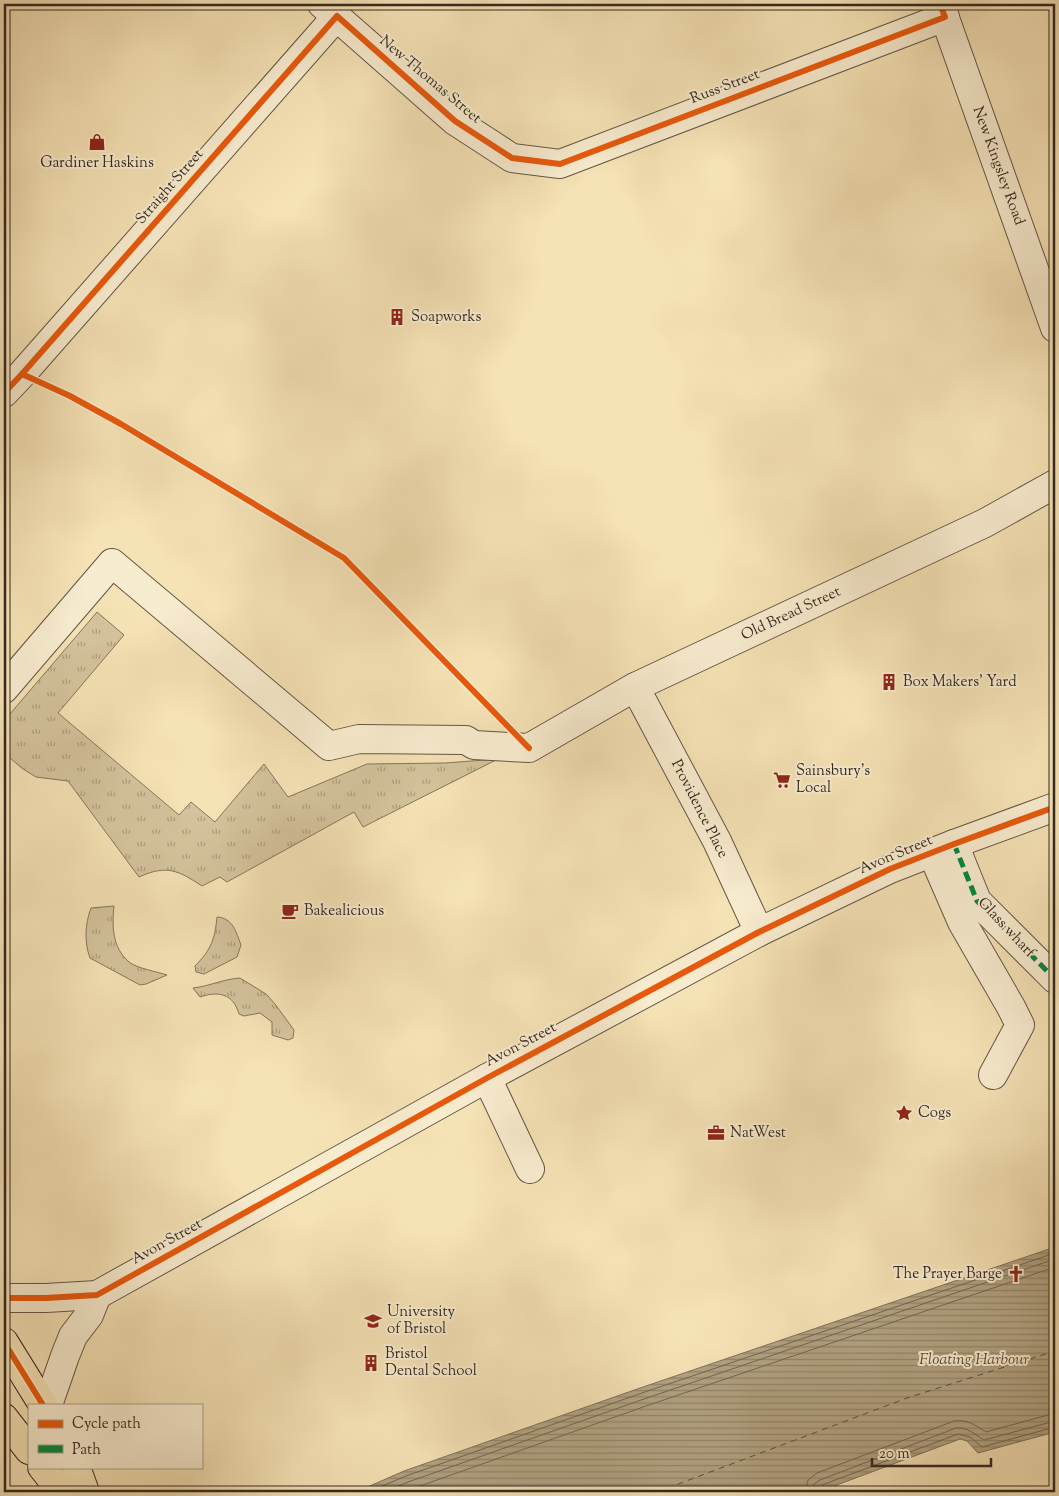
<svg xmlns="http://www.w3.org/2000/svg" width="1059" height="1496" font-family="'Sorts Mill Goudy',serif">
  <style>
    .grass { fill: url(#grass-tufts); stroke: #84765e }
    .water { fill: url(#water-rules); stroke: #80725c }
    .lines { fill: none; stroke-linecap: round; stroke-linejoin: round }
    .shore { stroke: #746652; stroke-width: 1 }
    .ferry { stroke: #5a4e3e; stroke-width: 1; stroke-dasharray: 6 5; stroke-linecap: butt }
    .minor-casing { stroke: #645746; stroke-width: 30 }
    .highway-casing { stroke: #342921; stroke-width: 30 }
    .minor { stroke: #f8eccf; stroke-width: 28 }
    .highway { stroke: #f5e2b5; stroke-width: 28 }
    .quiet { stroke: #00873e; stroke-width: 5; stroke-dasharray: 10 5; stroke-linecap: butt }
    .cycleway-casing { stroke: #f8eccf; stroke-width: 9 }
    .cycleway { stroke: #e8590c; stroke-width: 6 }
    .labels { text-anchor: middle; dominant-baseline: central; stroke-width: 4; stroke-linejoin: round; paint-order: stroke }
    .street-label { font-size: 15px; fill: #342921; stroke: #f8eccf }
    .poi-label { font-size: 15px; fill: #342921; stroke: #f8eccf; text-anchor: start }
    .water-label { font-size: 16px; font-style: italic; fill: #5a4e3e; stroke: #f8eccf }
  </style>
  <defs>
    <pattern id="grass-tufts" width="24" height="20" patternUnits="userSpaceOnUse" patternTransform="scale(1.25)"><rect width="24" height="20" fill="#d4c39c"/><path d="M3 7l-1-3M5 7V3M7 7l1-3M15 17l-1-3M17 17v-4M19 17l1-3" fill="none" stroke="#ad9e7f"/></pattern>
    <pattern id="water-rules" width="6" height="5" patternUnits="userSpaceOnUse" patternTransform="scale(1.25)"><rect width="6" height="5" fill="#b3a383"/><path d="M0 2.5h6" fill="none" stroke="#92856b"/></pattern>
  </defs>
  <rect width="100%" height="100%" fill="#f5e2b5"/>
  <filter id="stains"><feTurbulence type="fractalNoise" baseFrequency=".004" numOctaves="4"/><feColorMatrix values="0 0 0 0 .2 0 0 0 0 .09 0 0 0 0 .02 0 0 0 .5 -.17"/></filter>
  <radialGradient id="worn" r=".72"><stop offset=".6" stop-color="#630" stop-opacity="0"/><stop offset="1" stop-color="#630" stop-opacity=".3"/></radialGradient>
  <!-- grass -->
  <g class="grass">
    <path d="M 97,612 L 124,635 L 58,713 L 179,815 L 191,802 L 215,822 L 264,764 L 288,797 L 367,764 L 445,763 L 498,759 L 363,827 L 354,812 L 227,882 L 220,877 L 202,886 C 179,871 167,864 139,877 L 68,781 L 36,777 L 23,769 L 4,753 L 4,721 Z"/>
    <path d="M 114,906 C 112,927 112,947 129,962 C 136,968 158,972 167,975 L 146,984 L 140,985 L 90,958 C 84,942 85,924 91,908 Z"/>
    <path d="M 217,917 C 233,918 236,932 241,945 L 237,957 L 204,974 L 196,972 L 195,966 C 211,950 215,939 217,917 Z"/>
    <path d="M 240,978 L 266,994 L 275,1004 L 294,1030 L 293,1038 L 288,1040 L 272,1035 L 272,1022 L 260,1013 L 244,1016 L 239,1014 C 233,993 218,991 200,997 L 193,988 C 210,986 224,979 240,978 Z"/>
  </g>
  <!-- water -->
  <path class="water" d="M 1055,1247 L 1055,1432 L 978,1453 L 967,1441 L 960,1439 L 818,1492 L 356,1492 L 404,1471 L 640,1388 Z"/>
  <g class="lines">
    <!-- shore -->
    <g class="shore">
      <path d="M 368,1492 L 406,1476 L 642,1393 L 1055,1253"/>
      <path d="M 384,1492 L 408,1482 L 644,1399 L 1055,1259"/>
      <path d="M 403,1492 L 646,1406 L 1055,1267"/>
      <path d="M 805,1492 L 808,1480 L 817,1473 L 954,1421 C 967,1419 975,1425 986,1432 L 1055,1413"/>
      <path d="M 812,1492 L 814,1484 L 820,1480 L 956,1428 C 968,1427 974,1434 984,1440 L 1055,1421"/>
      <path d="M 818,1492 L 819,1488 L 822,1485 L 958,1434 L 970,1437 L 982,1447 L 1055,1427"/>
    </g>
    <!-- ferry -->
    <path class="ferry" d="M 657,1492 L 907,1398 L 1055,1351"/>
    <!-- minor casing -->
    <g class="minor-casing">
      <g id="minor">
        <path d="M 322,4 L 455,121 L 512,158 L 560,164 L 945,17"/>
        <path d="M 940,4 L 1055,328"/>
        <path d="M 4,393 L 22,374 L 337,16"/>
        <path d="M 635,687 L 717,841 L 759,932"/>
        <path d="M 4,689 L 112,563 L 329,746 L 359,739 L 466,740 L 474,745 L 529,748 L 635,687 L 985,523 L 1055,484"/>
        <path d="M 954,844 L 977,901 L 1055,979"/>
        <path d="M 932,853 L 962,922 L 1011,1007 L 1020,1025 L 993,1075"/>
        <path d="M 487,1078 L 530,1169"/>
        <path d="M 4,1298 L 46,1298 L 97,1295 L 487,1078 L 759,932 L 890,869 L 954,844 L 1055,807"/>
        <path d="M 48,1405 L 65,1356 L 73,1336 L 89,1315 L 97,1295"/>
      </g>
    </g>
    <!-- highway casing -->
    <g class="highway-casing">
      <g id="highway">
        <path d="M 4,1342 L 43,1405"/>
        <path d="M 4,1418 L 29,1450"/>
        <path d="M 42,1467 L 62,1492"/>
        <path d="M 76,1467 L 85,1492"/>
      </g>
    </g>
    <!-- minor -->
    <use href="#minor" class="minor"/>
    <!-- highway -->
    <use href="#highway" class="highway"/>
    <!-- quiet -->
    <path class="quiet" d="M 954,844 L 977,901 L 1055,979"/>
    <!-- cycleway casing -->
    <g class="cycleway-casing">
      <g id="cycleway">
        <path d="M 22,374 L 70,396 L 121,424 L 344,558 L 529,748"/>
        <path d="M 4,393 L 22,374 L 337,16 L 455,121 L 512,158 L 560,164 L 945,17 L 940,4"/>
        <path d="M 4,1298 L 46,1298 L 97,1295 L 487,1078 L 759,932 L 890,869 L 954,844 L 1055,807"/>
        <path d="M 4,1342 L 43,1405"/>
      </g>
    </g>
    <!-- cycleway -->
    <use href="#cycleway" class="cycleway"/>
  </g>
  <!-- icons -->
  <defs>
    <g id="shop-bare" transform="scale(1.35)"><path d="M-5-2.5h2.3a2.7 3.5 0 0 1 5.4 0H5L5.5 6h-11ZM-1.5-2.5h3a1.5 2.3 0 0 0-3 0Z" fill="#8f2418" stroke="#f8eccf" stroke-width="2.5" paint-order="stroke"/></g>
    <g id="building-bare" transform="scale(1.35)"><path d="M-4-6H4V6H1V3H-1V6H-4ZM-2.5-4.3h1.7v1.8h-1.7ZM.8-4.3h1.7v1.8H.8ZM-2.5-1h1.7V.8h-1.7ZM.8-1h1.7V.8H.8Z" fill="#8f2418" stroke="#f8eccf" stroke-width="2.5" paint-order="stroke"/></g>
    <g id="supermarket-bare" transform="scale(1.35)"><path d="M-6-5.5h2.5l.6 2H6L4.5 2H-2.5L-4.4-4H-6ZM-1.5 3.2a1.3 1.3 0 1 0 .1 0ZM3 3.2a1.3 1.3 0 1 0 .1 0Z" fill="#8f2418" stroke="#f8eccf" stroke-width="2.5" paint-order="stroke"/></g>
    <g id="cafe-bare" transform="scale(1.35)"><path d="M-5.5-4.5H6V0H3Q3 3.5 0 3.5H-2.5Q-5.5 3.5-5.5 0ZM3-3.2v2h1.7v-2ZM-6 4.5H4V6H-6Z" fill="#8f2418" stroke="#f8eccf" stroke-width="2.5" paint-order="stroke"/></g>
    <g id="sight-bare" transform="scale(1.35)"><path d="M0-6L1.8-2.2L6-1.7L2.9 1.2L3.7 5.4L0 3.3L-3.7 5.4L-2.9 1.2L-6-1.7L-1.8-2.2Z" fill="#8f2418" stroke="#f8eccf" stroke-width="2.5" paint-order="stroke"/></g>
    <g id="office-bare" transform="scale(1.35)"><path d="M-6-3h4V-5.5h4V-3h4V5H-6ZM-1-4.5V-3h2v-1.5ZM-6 0V1H6V0Z" fill="#8f2418" stroke="#f8eccf" stroke-width="2.5" paint-order="stroke"/></g>
    <g id="church-bare" transform="scale(1.35)"><path d="M-1.2-6h2.4v3.5h3.3v2.4h-3.3V6h-2.4V-.1h-3.3v-2.4h3.3Z" fill="#8f2418" stroke="#f8eccf" stroke-width="2.5" paint-order="stroke"/></g>
    <g id="university-bare" transform="scale(1.35)"><path d="M0-5L7-2L0 1L-7-2ZM-4 1L0 2.5L4 1V4Q0 6-4 4Z" fill="#8f2418" stroke="#f8eccf" stroke-width="2.5" paint-order="stroke"/></g>
  </defs>
  <g fill-rule="evenodd">
    <use href="#shop-bare" x="97" y="142"/>
    <use href="#building-bare" x="397" y="317"/>
    <use href="#building-bare" x="889" y="682"/>
    <use href="#supermarket-bare" x="782" y="780"/>
    <use href="#cafe-bare" x="290" y="911"/>
    <use href="#sight-bare" x="904" y="1113"/>
    <use href="#office-bare" x="716" y="1133"/>
    <use href="#church-bare" x="1016" y="1274"/>
    <use href="#university-bare" x="373" y="1321"/>
    <use href="#building-bare" x="371" y="1363"/>
  </g>
  <g class="labels">
    <!-- street labels -->
    <g class="street-label">
      <text transform="translate(430 80) rotate(40)">New Thomas Street</text>
      <text transform="translate(725 87) rotate(-21)">Russ Street</text>
      <text transform="translate(998 166) rotate(70)">New Kingsley Road</text>
      <text transform="translate(170 187) rotate(-49)">Straight Street</text>
      <text transform="translate(791 614) rotate(-25)">Old Bread Street</text>
      <text transform="translate(699 809) rotate(63)">Providence Place</text>
      <text transform="translate(896 855) rotate(-23)">Avon Street</text>
      <text transform="translate(1006 928) rotate(47)">Glass wharf</text>
      <text transform="translate(521 1045) rotate(-28)">Avon Street</text>
      <text transform="translate(167 1242) rotate(-29)">Avon Street</text>
    </g>
    <!-- poi labels -->
    <g class="poi-label">
      <text x="97" y="163" text-anchor="middle">Gardiner Haskins</text>
      <text x="411" y="317">Soapworks</text>
      <text x="903" y="682">Box Makers' Yard</text>
      <text x="796" y="771">Sainsbury's<tspan x="796" dy="17">Local</tspan></text>
      <text x="304" y="911">Bakealicious</text>
      <text x="918" y="1113">Cogs</text>
      <text x="730" y="1133">NatWest</text>
      <text x="1002" y="1274" text-anchor="end">The Prayer Barge</text>
      <text x="387" y="1312">University<tspan x="387" dy="17">of Bristol</tspan></text>
      <text x="385" y="1354">Bristol<tspan x="385" dy="17">Dental School</tspan></text>
    </g>
    <!-- water labels -->
    <g class="water-label">
      <text x="974" y="1360">Floating Harbour</text>
    </g>
  </g>
  <!-- margin -->
  <rect width="1059" height="1496" fill="none" stroke="#f5e2b5" stroke-width="20"/>
  <rect x="5" y="5" width="1049" height="1486" fill="none" stroke="#342921" stroke-width="2.5"/>
  <rect x="10" y="10" width="1039" height="1476" fill="none" stroke="#342921"/>
  <!-- legend -->
  <rect x="28" y="1404" width="175" height="65" fill="#f8eccf" stroke="#aa9e89"/>
  <rect x="38" y="1420" width="25" height="8" fill="#e8590c" stroke="#aa9e89"/>
  <text x="72" y="1428" font-size="15" fill="#342921">Cycle path</text>
  <rect x="38" y="1445" width="25" height="8" fill="#00873e" stroke="#aa9e89"/>
  <text x="72" y="1454" font-size="15" fill="#342921">Path</text>
  <!-- scale -->
  <path d="M872 1458v8h119v-8" fill="none" stroke="#342921" stroke-width="2.5"/>
  <text x="879" y="1458" font-size="15" fill="#342921" stroke="#f8eccf" stroke-width="4" paint-order="stroke">20 m</text>
  <rect width="100%" height="100%" filter="url(#stains)"/>
  <rect width="100%" height="100%" fill="url(#worn)"/>
</svg>
